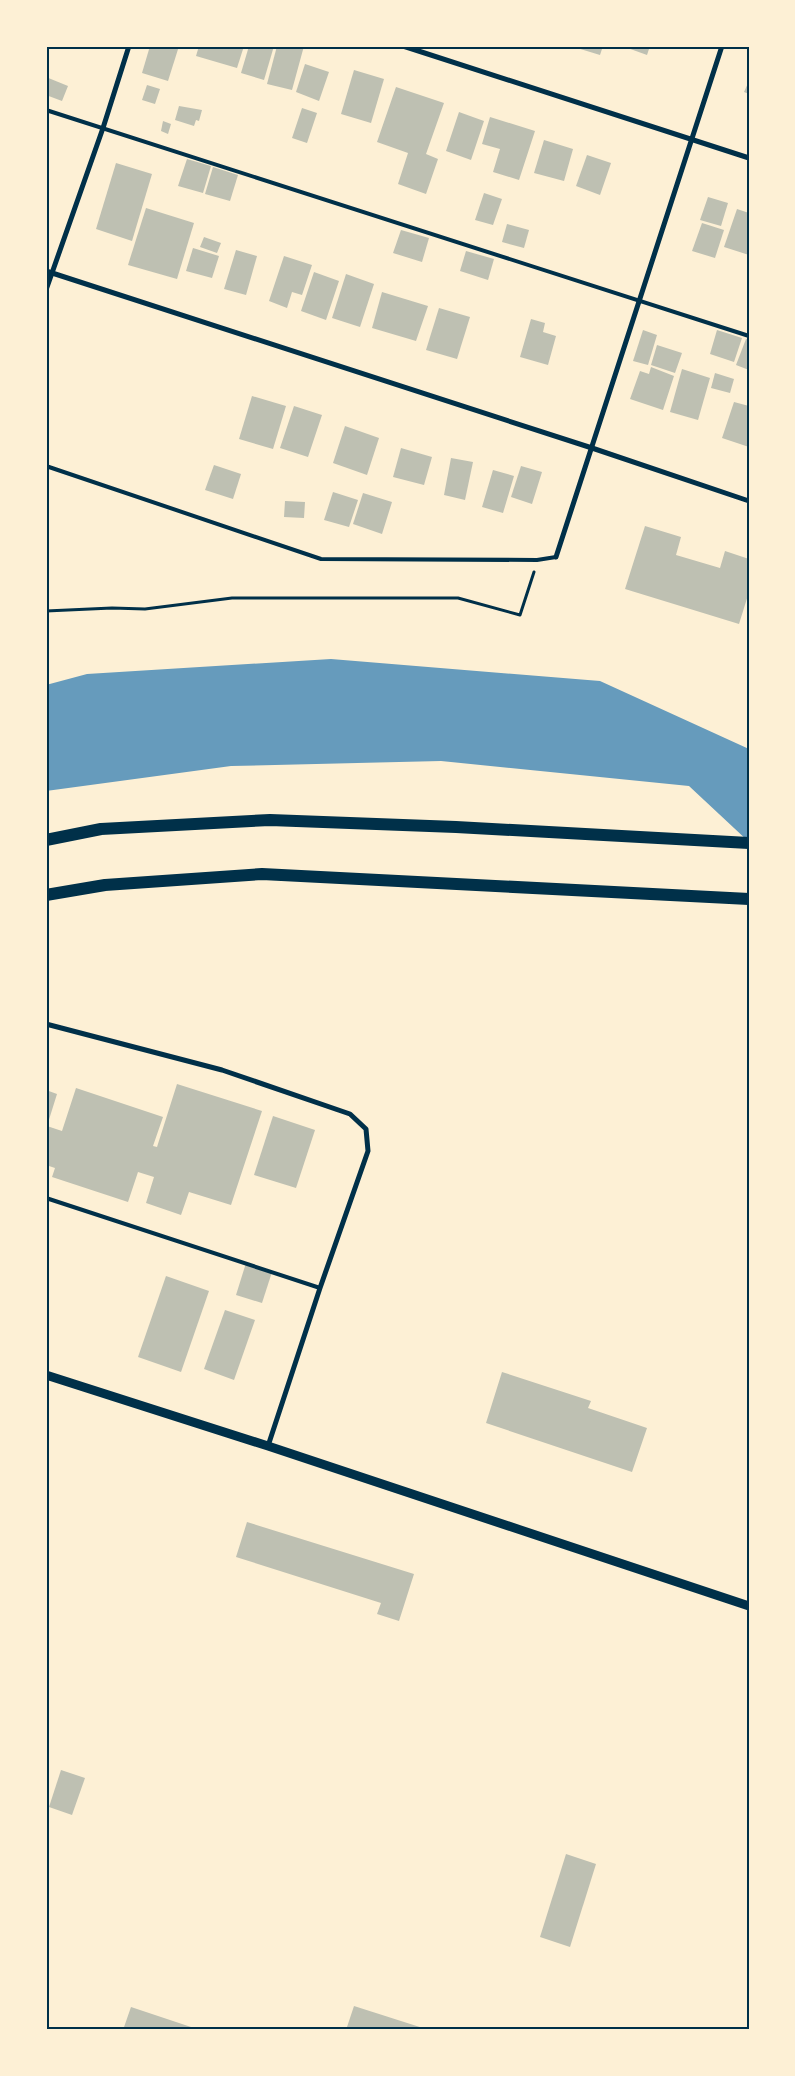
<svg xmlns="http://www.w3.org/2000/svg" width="795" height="2076" font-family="Montserrat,sans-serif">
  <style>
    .water { fill: #669bbc }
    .building { fill: #bec0b2 }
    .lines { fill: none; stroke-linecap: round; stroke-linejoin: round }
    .path { stroke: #003049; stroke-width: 3 }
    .service { stroke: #003049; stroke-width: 4 }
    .minor { stroke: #003049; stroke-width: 5 }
    .tertiary { stroke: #003049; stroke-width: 9 }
    .primary { stroke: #003049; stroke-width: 12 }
    .neatline { fill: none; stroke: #003049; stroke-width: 2 }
  </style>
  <rect width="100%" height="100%" fill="#fdf0d5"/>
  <!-- water -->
  <path class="water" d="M 331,659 L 600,681 L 749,749 L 749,842 L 689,786 L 441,761 L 231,766 L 46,791 L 46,685 L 87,674 Z"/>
  <!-- building -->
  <g class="building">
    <path d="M 150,46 L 179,46 L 168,81 L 142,73 Z"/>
    <path d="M 199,46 L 244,46 L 237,68 L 196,56 Z"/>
    <path d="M 249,46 L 274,46 L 264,80 L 241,73 Z"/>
    <path d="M 277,46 L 304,46 L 292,90 L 267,84 Z"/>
    <path d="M 578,46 L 603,46 L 600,55 L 577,48 Z"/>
    <path d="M 622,46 L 650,46 L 647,55 Z"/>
    <path d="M 305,64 L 329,72 L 319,101 L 296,92 Z"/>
    <path d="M 354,70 L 384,79 L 371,123 L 341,114 Z"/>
    <path d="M 46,77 L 68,86 L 62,101 L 46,95 Z"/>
    <path d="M 749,81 L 749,94 L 744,92 Z"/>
    <path d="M 147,85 L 160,89 L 155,104 L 142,100 Z"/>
    <path d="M 396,87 L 444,103 L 426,154 L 438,159 L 426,194 L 398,184 L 408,153 L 377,142 Z"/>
    <path d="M 179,106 L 202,110 L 199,121 L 196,120 L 194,126 L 175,120 Z"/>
    <path d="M 302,108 L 317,113 L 307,143 L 292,138 Z"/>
    <path d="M 459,112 L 484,121 L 471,160 L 446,151 Z"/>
    <path d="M 490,117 L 535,131 L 519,180 L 493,172 L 500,149 L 482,144 Z"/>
    <path d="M 163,121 L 171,124 L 168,134 L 161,131 Z"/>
    <path d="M 544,140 L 573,149 L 564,181 L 534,173 Z"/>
    <path d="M 587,155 L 611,163 L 600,195 L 576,186 Z"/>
    <path d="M 187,159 L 211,166 L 203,193 L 178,186 Z"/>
    <path d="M 116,163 L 152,174 L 132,241 L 96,229 Z"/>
    <path d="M 213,167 L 238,175 L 230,201 L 205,194 Z"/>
    <path d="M 484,193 L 502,199 L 493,225 L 475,220 Z"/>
    <path d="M 708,197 L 728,203 L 721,226 L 700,220 Z"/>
    <path d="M 146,208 L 194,223 L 177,279 L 128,265 Z"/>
    <path d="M 737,209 L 749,213 L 749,255 L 724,247 Z"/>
    <path d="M 702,223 L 724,230 L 715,258 L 692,251 Z"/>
    <path d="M 507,224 L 529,230 L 524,248 L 502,242 Z"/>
    <path d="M 401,230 L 429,238 L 422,262 L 393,253 Z"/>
    <path d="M 204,237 L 221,243 L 217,253 L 200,247 Z"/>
    <path d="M 193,248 L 219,256 L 212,278 L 186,271 Z"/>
    <path d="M 236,250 L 257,256 L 246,295 L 224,289 Z"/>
    <path d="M 466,251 L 494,259 L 488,280 L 460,271 Z"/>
    <path d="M 284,256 L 312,265 L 302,295 L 292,292 L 287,308 L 269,301 Z"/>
    <path d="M 314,272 L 339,281 L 326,320 L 301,311 Z"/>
    <path d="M 346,274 L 374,284 L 360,327 L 332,318 Z"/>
    <path d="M 382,292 L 428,306 L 416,341 L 372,328 Z"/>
    <path d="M 439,308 L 470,317 L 457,359 L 426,350 Z"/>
    <path d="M 531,319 L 545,323 L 543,332 L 556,336 L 548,365 L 520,357 Z"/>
    <path d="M 643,330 L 657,335 L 648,365 L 633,361 Z"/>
    <path d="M 717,330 L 742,338 L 734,362 L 710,354 Z"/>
    <path d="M 746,339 L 749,340 L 749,370 L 736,365 Z"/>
    <path d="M 657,345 L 682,353 L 675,373 L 651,365 Z"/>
    <path d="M 651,367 L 674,376 L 663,410 L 630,399 L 640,371 L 649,374 Z"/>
    <path d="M 682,369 L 710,378 L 698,420 L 670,412 Z"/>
    <path d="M 715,373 L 734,379 L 730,393 L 711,388 Z"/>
    <path d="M 252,396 L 286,406 L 273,449 L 239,439 Z"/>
    <path d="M 734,402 L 749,406 L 749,447 L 722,438 Z"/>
    <path d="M 294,406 L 322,415 L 308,457 L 280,448 Z"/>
    <path d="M 345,426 L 379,438 L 367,475 L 333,463 Z"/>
    <path d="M 401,448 L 432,457 L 424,485 L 393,477 Z"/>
    <path d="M 451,458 L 473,462 L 465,500 L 444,495 Z"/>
    <path d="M 214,465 L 241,474 L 233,499 L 205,490 Z"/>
    <path d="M 521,466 L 542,472 L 532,504 L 511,497 Z"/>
    <path d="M 493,470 L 514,476 L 503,513 L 482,507 Z"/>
    <path d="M 333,492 L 358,500 L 349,527 L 324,520 Z"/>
    <path d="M 363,493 L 392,502 L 382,534 L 353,524 Z"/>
    <path d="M 285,501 L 305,502 L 304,518 L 284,517 Z"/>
    <path d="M 645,526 L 681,537 L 676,555 L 720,568 L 725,551 L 749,559 L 749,592 L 739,624 L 625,589 Z"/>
    <path d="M 177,1084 L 262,1111 L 231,1205 L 189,1192 L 181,1215 L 146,1203 L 154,1177 L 138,1172 L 128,1202 L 52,1177 L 55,1168 L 46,1165 L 46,1090 L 57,1094 L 47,1126 L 62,1131 L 76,1088 L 163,1117 L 153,1146 L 157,1147 Z"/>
    <path d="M 273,1116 L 315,1130 L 296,1188 L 254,1175 Z"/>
    <path d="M 246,1263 L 272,1272 L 262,1303 L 236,1295 Z"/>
    <path d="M 166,1276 L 209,1291 L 181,1372 L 138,1357 Z"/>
    <path d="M 225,1310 L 255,1320 L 234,1380 L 204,1369 Z"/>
    <path d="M 502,1372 L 591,1401 L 588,1408 L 647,1428 L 632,1472 L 486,1423 Z"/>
    <path d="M 247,1522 L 414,1574 L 399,1621 L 377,1614 L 381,1603 L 236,1557 Z"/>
    <path d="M 61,1770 L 85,1778 L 72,1815 L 49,1807 Z"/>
    <path d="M 566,1854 L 596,1864 L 570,1947 L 540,1937 Z"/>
    <path d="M 354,2006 L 426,2029 L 426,2030 L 346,2030 Z"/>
    <path d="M 131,2007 L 197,2029 L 197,2030 L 123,2030 Z"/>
  </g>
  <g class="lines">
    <!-- path -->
    <path class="path" d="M 46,611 L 112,608 L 145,609 L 232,598 L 458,598 L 520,615 L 534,572"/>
    <!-- service -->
    <g class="service">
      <path d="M 46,110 L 749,336"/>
      <path d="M 46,466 L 321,559 L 537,560 L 556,557"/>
      <path d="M 46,1198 L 320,1288"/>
    </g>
    <!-- minor -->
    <g class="minor">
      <path d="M 403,46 L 749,158"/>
      <path d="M 46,271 L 592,448 L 749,501"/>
      <path d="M 46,290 L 103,128 L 129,46"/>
      <path d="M 556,557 L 722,46"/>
      <path d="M 46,1024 L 222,1070 L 350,1114 L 366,1129 L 368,1151 L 320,1288 L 268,1446"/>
    </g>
    <!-- tertiary -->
    <path class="tertiary" d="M 46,1375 L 268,1446 L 749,1606"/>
    <!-- primary -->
    <g class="primary">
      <path d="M 46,840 L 101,829 L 270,820 L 456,827 L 749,843"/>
      <path d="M 46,895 L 105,885 L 262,874 L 749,899"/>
    </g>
  </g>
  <!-- border -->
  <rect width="795" height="2076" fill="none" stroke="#fdf0d5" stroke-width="95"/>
  <rect x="48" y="48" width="700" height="1980" class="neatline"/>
</svg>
